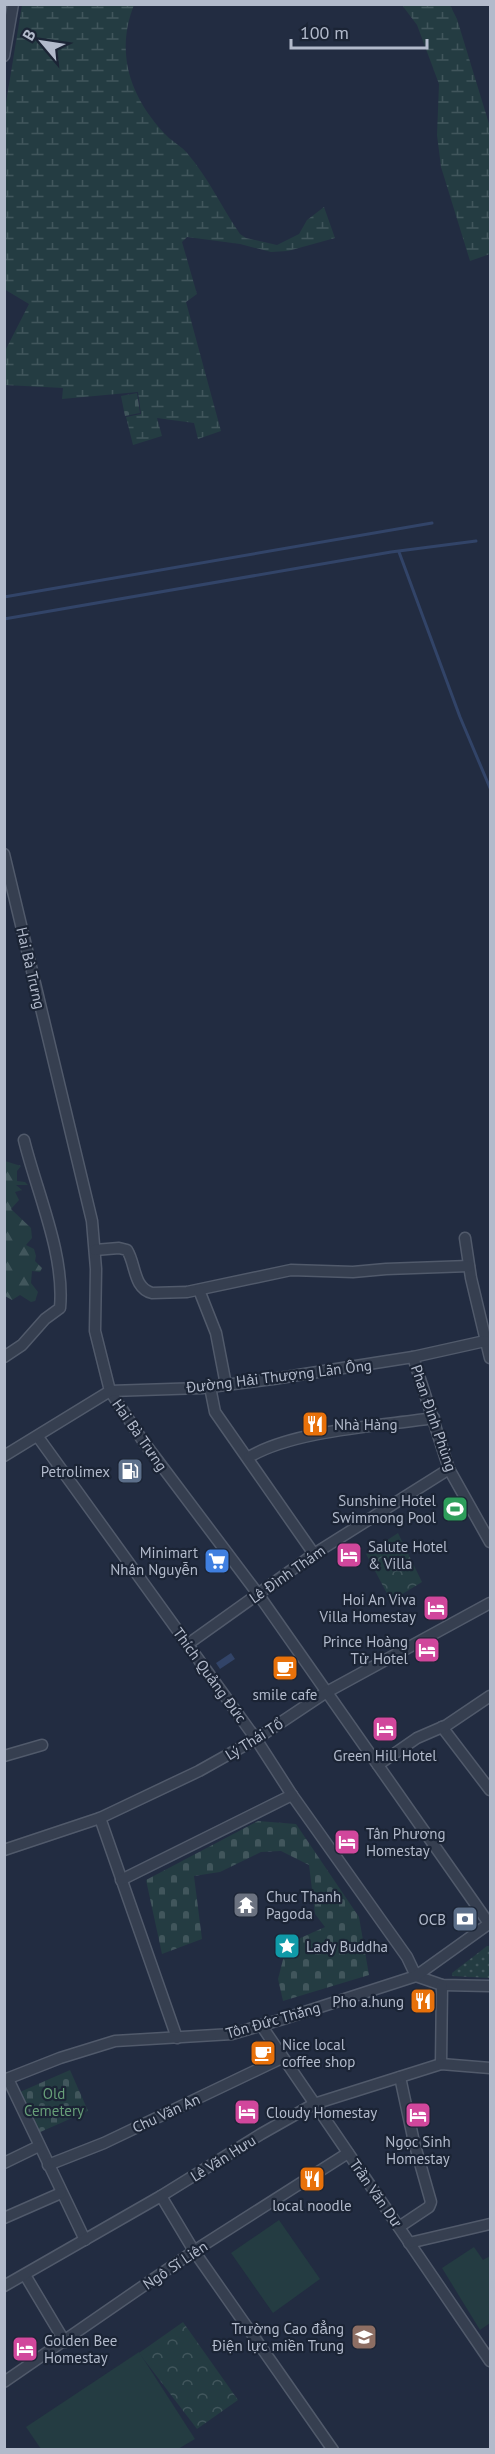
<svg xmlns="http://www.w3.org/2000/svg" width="495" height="2454" font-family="'PT Sans',sans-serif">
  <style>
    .grass { fill: url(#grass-dots) }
    .forest { fill: url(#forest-firs) }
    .wetland { fill: url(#wetland-marsh) }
    .cemetery { fill: url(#cemetery-stones) }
    .park { fill: url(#park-crowns) }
    .pitch { fill: #243c42 }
    .water { fill: #324468 }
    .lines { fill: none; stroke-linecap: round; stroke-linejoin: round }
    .stream { stroke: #324468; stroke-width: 3 }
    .minor-casing { stroke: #515a6b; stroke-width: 13 }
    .minor { stroke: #363f50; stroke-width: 10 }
    .labels { text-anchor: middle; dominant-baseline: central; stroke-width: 4.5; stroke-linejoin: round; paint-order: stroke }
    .street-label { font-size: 15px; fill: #b2bacb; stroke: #1b2435 }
    .poi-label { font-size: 15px; fill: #b2bacb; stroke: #1b2435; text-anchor: start }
    .park-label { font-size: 15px; fill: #679f78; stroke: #1b2435 }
  </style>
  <defs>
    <pattern id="grass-dots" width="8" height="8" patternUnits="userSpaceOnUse" patternTransform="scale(1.5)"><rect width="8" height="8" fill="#243c42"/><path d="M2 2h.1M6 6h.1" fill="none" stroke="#41565c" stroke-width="1.8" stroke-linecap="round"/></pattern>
    <pattern id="forest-firs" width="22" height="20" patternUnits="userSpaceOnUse" patternTransform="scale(1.5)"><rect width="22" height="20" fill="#243c42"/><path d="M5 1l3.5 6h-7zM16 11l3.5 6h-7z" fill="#41565c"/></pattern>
    <pattern id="wetland-marsh" width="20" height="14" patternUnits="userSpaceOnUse" patternTransform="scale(1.5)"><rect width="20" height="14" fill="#243c42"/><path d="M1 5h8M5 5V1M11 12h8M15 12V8" fill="none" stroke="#41565c"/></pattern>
    <pattern id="cemetery-stones" width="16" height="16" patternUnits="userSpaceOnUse" patternTransform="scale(1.5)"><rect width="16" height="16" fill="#243c42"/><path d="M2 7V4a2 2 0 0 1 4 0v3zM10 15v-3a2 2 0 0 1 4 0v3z" fill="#41565c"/></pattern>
    <pattern id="park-crowns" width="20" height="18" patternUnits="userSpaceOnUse" patternTransform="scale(1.5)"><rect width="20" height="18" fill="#243c42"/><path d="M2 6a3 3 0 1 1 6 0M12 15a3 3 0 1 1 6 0" fill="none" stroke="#41565c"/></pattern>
  </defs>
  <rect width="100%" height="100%" fill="#222c41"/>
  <!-- grass -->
  <path class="grass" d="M 487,1946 L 490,1946 L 490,1978 L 452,1976 L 452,1973 Z"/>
  <!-- forest -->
  <path class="forest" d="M 5,1161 L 21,1166 L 17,1171 L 17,1181 L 25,1182 L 28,1185 L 16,1185 L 22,1190 L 15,1192 L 19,1200 L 11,1209 L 31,1228 L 32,1238 L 26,1245 L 34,1249 L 36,1256 L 35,1261 L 42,1268 L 40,1272 L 32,1271 L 31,1283 L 38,1292 L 35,1301 L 31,1302 L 20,1295 L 12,1300 L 5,1296 L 6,1258 L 4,1250 Z"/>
  <!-- wetland -->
  <g class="wetland">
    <path d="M 22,5 L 134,5 C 114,55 132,101 169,138 C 175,143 182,147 187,153 C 208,177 222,208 240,234 L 246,238 L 277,245 L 299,234 L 307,220 L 324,207 L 335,238 L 288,251 L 271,252 L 240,244 L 187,237 L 182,242 L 197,294 L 186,302 L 221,431 L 198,439 L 194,423 L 157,418 L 162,436 L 133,445 L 126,417 L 141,414 L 138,392 L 62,399 L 63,388 L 5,385 L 5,351 L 29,304 L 4,289 L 5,109 Z"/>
    <path d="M 402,5 L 450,5 L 457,19 L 490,127 L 490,254 L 470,261 L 441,167 L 437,135 L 439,84 L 417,25 Z"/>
  </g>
  <!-- cemetery -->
  <g class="cemetery">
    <path d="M 137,393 L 140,413 L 125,416 L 121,396 Z"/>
    <path d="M 258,1821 L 296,1824 L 359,1917 L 369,1975 L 283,2001 L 278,1979 L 287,1944 L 325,1927 L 315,1914 L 309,1865 L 281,1851 L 261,1852 L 220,1872 L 194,1876 L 202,1939 L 162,1954 L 146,1880 Z"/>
    <path d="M 70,2070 L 88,2111 L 38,2133 L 20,2092 Z"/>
  </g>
  <!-- park -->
  <g class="park">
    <path d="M 398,1533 L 422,1582 L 391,1601 L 366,1554 Z"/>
    <path d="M 183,2322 L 238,2400 L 197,2429 L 139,2353 Z"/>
  </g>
  <!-- pitch -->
  <g class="pitch">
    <path d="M 279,2220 L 320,2279 L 273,2313 L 231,2253 Z"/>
    <path d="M 474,2247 L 483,2260 L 490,2256 L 490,2323 L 480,2330 L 442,2268 Z"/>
    <path d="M 139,2352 L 195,2439 L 178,2449 L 41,2449 L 26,2427 Z"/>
  </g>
  <!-- water -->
  <path class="water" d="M 231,1653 L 235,1659 L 220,1669 L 216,1663 Z"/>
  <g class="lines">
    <!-- stream -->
    <g class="stream">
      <path d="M 399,552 L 460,717 L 490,788"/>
      <path d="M 4,597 L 432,523"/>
      <path d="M 4,619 L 391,552 L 476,541"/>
    </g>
    <!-- minor casing -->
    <g class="minor-casing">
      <g id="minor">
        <path d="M 4,56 L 13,4"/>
        <path d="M 4,854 L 92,1221 L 96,1269 L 95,1331 L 110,1391 L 143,1441 L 258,1594 L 490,1925"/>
        <path d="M 465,1238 L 471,1278 L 490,1358"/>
        <path d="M 95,1250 L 119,1248 L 127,1250 C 136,1264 133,1288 152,1293 L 187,1292 L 291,1270 L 353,1272 L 386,1269 L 469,1266"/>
        <path d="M 199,1290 L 216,1333 L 226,1385"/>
        <path d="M 4,1357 L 22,1345 L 45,1319 L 60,1308 C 65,1254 37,1193 24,1140"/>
        <path d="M 413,1357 L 449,1469 L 490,1542"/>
        <path d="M 210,1387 L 215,1412 L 314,1554"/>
        <path d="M 38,1437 L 256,1739 L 292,1795 L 407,1957 L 416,1976 L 442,1985 L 490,1986"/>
        <path d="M 4,1456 L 110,1391 L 202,1388 L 273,1379 L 413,1357 L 485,1341"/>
        <path d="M 249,1457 C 295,1430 380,1426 434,1418"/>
        <path d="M 188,1644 L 314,1554 L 449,1469"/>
        <path d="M 442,1727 L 490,1790"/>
        <path d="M 4,1756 L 42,1745"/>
        <path d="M 378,1765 L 417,1738 L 447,1725 L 490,1696"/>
        <path d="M 100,1818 L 177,2038"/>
        <path d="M 4,1850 L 100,1818 L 199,1771 L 256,1739 L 325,1693 L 490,1603"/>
        <path d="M 121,1880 L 292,1795"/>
        <path d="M 261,2025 L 490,2361"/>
        <path d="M 441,2064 L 442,1985"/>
        <path d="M 8,2079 L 85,2240"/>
        <path d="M 4,2080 L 60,2058 L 115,2041 L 232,2034 L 283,2019 L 416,1976 L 490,1923"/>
        <path d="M 4,2163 L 39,2146"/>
        <path d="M 48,2165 L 104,2143 L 282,2058"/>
        <path d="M 161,2196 L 194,2251 L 333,2450"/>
        <path d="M 4,2218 L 61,2193"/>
        <path d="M 399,2227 L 429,2207 L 431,2202 L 414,2142 L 400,2077"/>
        <path d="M 409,2243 L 490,2224"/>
        <path d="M 25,2275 L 65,2342"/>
        <path d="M 4,2286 L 161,2196 L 261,2134 L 314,2104 L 441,2064 L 490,2068"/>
        <path d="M 4,2382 L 194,2251 L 348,2153"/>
      </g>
    </g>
    <!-- minor -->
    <use href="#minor" class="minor"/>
  </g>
  <!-- icons -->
  <defs>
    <g id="restaurant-square" transform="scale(1.35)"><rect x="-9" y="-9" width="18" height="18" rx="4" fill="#e8710a" stroke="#1b2435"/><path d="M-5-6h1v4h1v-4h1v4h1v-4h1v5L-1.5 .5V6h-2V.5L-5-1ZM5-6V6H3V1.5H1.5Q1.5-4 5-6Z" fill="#fff"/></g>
    <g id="fuel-square" transform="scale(1.35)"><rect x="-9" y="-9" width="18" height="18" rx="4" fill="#5c6f8a" stroke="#1b2435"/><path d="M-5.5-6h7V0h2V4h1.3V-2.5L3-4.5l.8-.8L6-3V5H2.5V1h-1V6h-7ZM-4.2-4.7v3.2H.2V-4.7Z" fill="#fff"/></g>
    <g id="stadium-square" transform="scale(1.35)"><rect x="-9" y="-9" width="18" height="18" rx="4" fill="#2e9e5b" stroke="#1b2435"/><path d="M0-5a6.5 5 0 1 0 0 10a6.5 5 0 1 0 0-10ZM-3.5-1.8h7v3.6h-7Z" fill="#fff"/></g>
    <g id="hotel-square" transform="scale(1.35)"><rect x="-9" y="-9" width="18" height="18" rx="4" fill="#d1479c" stroke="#1b2435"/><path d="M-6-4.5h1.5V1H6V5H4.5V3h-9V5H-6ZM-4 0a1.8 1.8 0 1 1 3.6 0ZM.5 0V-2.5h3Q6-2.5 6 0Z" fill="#fff"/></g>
    <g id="supermarket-square" transform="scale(1.35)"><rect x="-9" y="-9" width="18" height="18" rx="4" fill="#3f7fe0" stroke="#1b2435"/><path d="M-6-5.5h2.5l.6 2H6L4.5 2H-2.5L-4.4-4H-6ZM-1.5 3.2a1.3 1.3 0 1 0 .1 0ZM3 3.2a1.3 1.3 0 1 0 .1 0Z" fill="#fff"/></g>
    <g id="cafe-square" transform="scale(1.35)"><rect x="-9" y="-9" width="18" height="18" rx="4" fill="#e8710a" stroke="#1b2435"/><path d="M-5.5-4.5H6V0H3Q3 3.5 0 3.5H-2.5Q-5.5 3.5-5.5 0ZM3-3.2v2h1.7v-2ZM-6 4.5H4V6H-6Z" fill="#fff"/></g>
    <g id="temple-square" transform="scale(1.35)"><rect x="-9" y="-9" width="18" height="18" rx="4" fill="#6b7280" stroke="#1b2435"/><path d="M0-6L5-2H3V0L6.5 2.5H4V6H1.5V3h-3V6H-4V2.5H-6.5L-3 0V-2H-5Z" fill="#fff"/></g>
    <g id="bank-square" transform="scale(1.35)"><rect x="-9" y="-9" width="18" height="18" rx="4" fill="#5c6f8a" stroke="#1b2435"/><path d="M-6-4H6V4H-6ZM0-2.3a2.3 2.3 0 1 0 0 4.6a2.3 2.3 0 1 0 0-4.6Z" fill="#fff"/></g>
    <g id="sight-square" transform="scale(1.35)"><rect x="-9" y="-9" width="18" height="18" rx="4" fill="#0f9aa8" stroke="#1b2435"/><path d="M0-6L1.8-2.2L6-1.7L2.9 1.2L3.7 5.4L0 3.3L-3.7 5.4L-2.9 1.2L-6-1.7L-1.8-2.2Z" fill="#fff"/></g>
    <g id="school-square" transform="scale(1.35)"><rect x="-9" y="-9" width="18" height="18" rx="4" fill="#8d6e63" stroke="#1b2435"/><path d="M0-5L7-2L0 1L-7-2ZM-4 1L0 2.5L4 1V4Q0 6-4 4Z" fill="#fff"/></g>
  </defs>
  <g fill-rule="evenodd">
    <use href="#restaurant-square" x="315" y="1424"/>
    <use href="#fuel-square" x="130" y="1471"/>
    <use href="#stadium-square" x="455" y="1509"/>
    <use href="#hotel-square" x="349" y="1555"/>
    <use href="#supermarket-square" x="217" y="1561"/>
    <use href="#hotel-square" x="436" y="1608"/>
    <use href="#hotel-square" x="427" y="1650"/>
    <use href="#cafe-square" x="285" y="1668"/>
    <use href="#hotel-square" x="385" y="1729"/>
    <use href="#hotel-square" x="347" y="1842"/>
    <use href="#temple-square" x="246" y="1905"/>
    <use href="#bank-square" x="465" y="1919"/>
    <use href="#sight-square" x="287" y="1946"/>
    <use href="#restaurant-square" x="423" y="2001"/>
    <use href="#cafe-square" x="263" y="2053"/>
    <use href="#hotel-square" x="247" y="2112"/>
    <use href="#hotel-square" x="418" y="2115"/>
    <use href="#restaurant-square" x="312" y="2179"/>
    <use href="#school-square" x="364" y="2337"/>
    <use href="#hotel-square" x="25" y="2349"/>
  </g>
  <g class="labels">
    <!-- street labels -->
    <g class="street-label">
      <text transform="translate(31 968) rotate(77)">Hai Bà Trưng</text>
      <text transform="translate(279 1376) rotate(-7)">Đường Hải Thượng Lãn Ông</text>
      <text transform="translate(434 1418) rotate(71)">Phan Đình Phùng</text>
      <text transform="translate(140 1435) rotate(55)">Hai Bà Trưng</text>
      <text transform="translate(287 1574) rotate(-35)">Lê Đình Thám</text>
      <text transform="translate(210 1675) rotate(54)">Thích Quảng Đức</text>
      <text transform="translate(254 1739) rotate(-32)">Lý Thái Tổ</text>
      <text transform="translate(273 2020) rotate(-16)">Tôn Đức Thắng</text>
      <text transform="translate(166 2113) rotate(-25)">Chu Văn An</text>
      <text transform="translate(223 2158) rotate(-32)">Lê Văn Hưu</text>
      <text transform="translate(376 2193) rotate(55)">Trần Văn Dư</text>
      <text transform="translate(175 2265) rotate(-34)">Ngô Sĩ Liên</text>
    </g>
    <!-- poi labels -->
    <g class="poi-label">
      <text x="334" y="1424">Nhà Hàng</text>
      <text x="110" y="1471" text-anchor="end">Petrolimex</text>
      <text x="436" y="1500" text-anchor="end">Sunshine Hotel<tspan x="436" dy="17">Swimmong Pool</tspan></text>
      <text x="368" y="1546">Salute Hotel<tspan x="368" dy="17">&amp; Villa</tspan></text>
      <text x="198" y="1552" text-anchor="end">Minimart<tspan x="198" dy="17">Nhân Nguyễn</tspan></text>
      <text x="416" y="1599" text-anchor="end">Hoi An Viva<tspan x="416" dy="17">Villa Homestay</tspan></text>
      <text x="408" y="1641" text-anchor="end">Prince Hoàng<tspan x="408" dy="17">Tử Hotel</tspan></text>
      <text x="285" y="1694" text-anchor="middle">smile cafe</text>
      <text x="385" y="1755" text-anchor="middle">Green Hill Hotel</text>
      <text x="366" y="1833">Tân Phương<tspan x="366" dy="17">Homestay</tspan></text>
      <text x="266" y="1896">Chuc Thanh<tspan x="266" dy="17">Pagoda</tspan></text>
      <text x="446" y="1919" text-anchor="end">OCB</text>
      <text x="306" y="1946">Lady Buddha</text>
      <text x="404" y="2001" text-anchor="end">Pho a.hung</text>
      <text x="282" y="2044">Nice local<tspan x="282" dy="17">coffee shop</tspan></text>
      <text x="266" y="2112">Cloudy Homestay</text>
      <text x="418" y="2141" text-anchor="middle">Ngọc Sinh<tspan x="418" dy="17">Homestay</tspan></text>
      <text x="312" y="2205" text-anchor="middle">local noodle</text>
      <text x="344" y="2328" text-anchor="end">Trường Cao đẳng<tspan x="344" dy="17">Điện lực miền Trung</tspan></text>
      <text x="44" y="2340">Golden Bee<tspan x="44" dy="17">Homestay</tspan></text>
    </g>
    <!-- park labels -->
    <g class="park-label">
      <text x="54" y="2093">Old<tspan x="54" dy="17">Cemetery</tspan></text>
    </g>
  </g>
  <!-- border -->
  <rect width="495" height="2454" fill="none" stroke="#b2bacb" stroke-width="12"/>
  <!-- north arrow -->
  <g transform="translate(42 42) rotate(299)" stroke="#1b2435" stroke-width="4.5" paint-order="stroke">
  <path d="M0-4.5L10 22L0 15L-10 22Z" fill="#b2bacb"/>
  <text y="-9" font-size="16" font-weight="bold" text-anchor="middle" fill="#b2bacb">B</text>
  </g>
  <!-- scale -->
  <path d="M291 39v9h136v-9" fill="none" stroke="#b2bacb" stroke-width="3"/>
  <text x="300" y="39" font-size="18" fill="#b2bacb" stroke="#1b2435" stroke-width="4.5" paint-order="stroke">100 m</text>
</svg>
